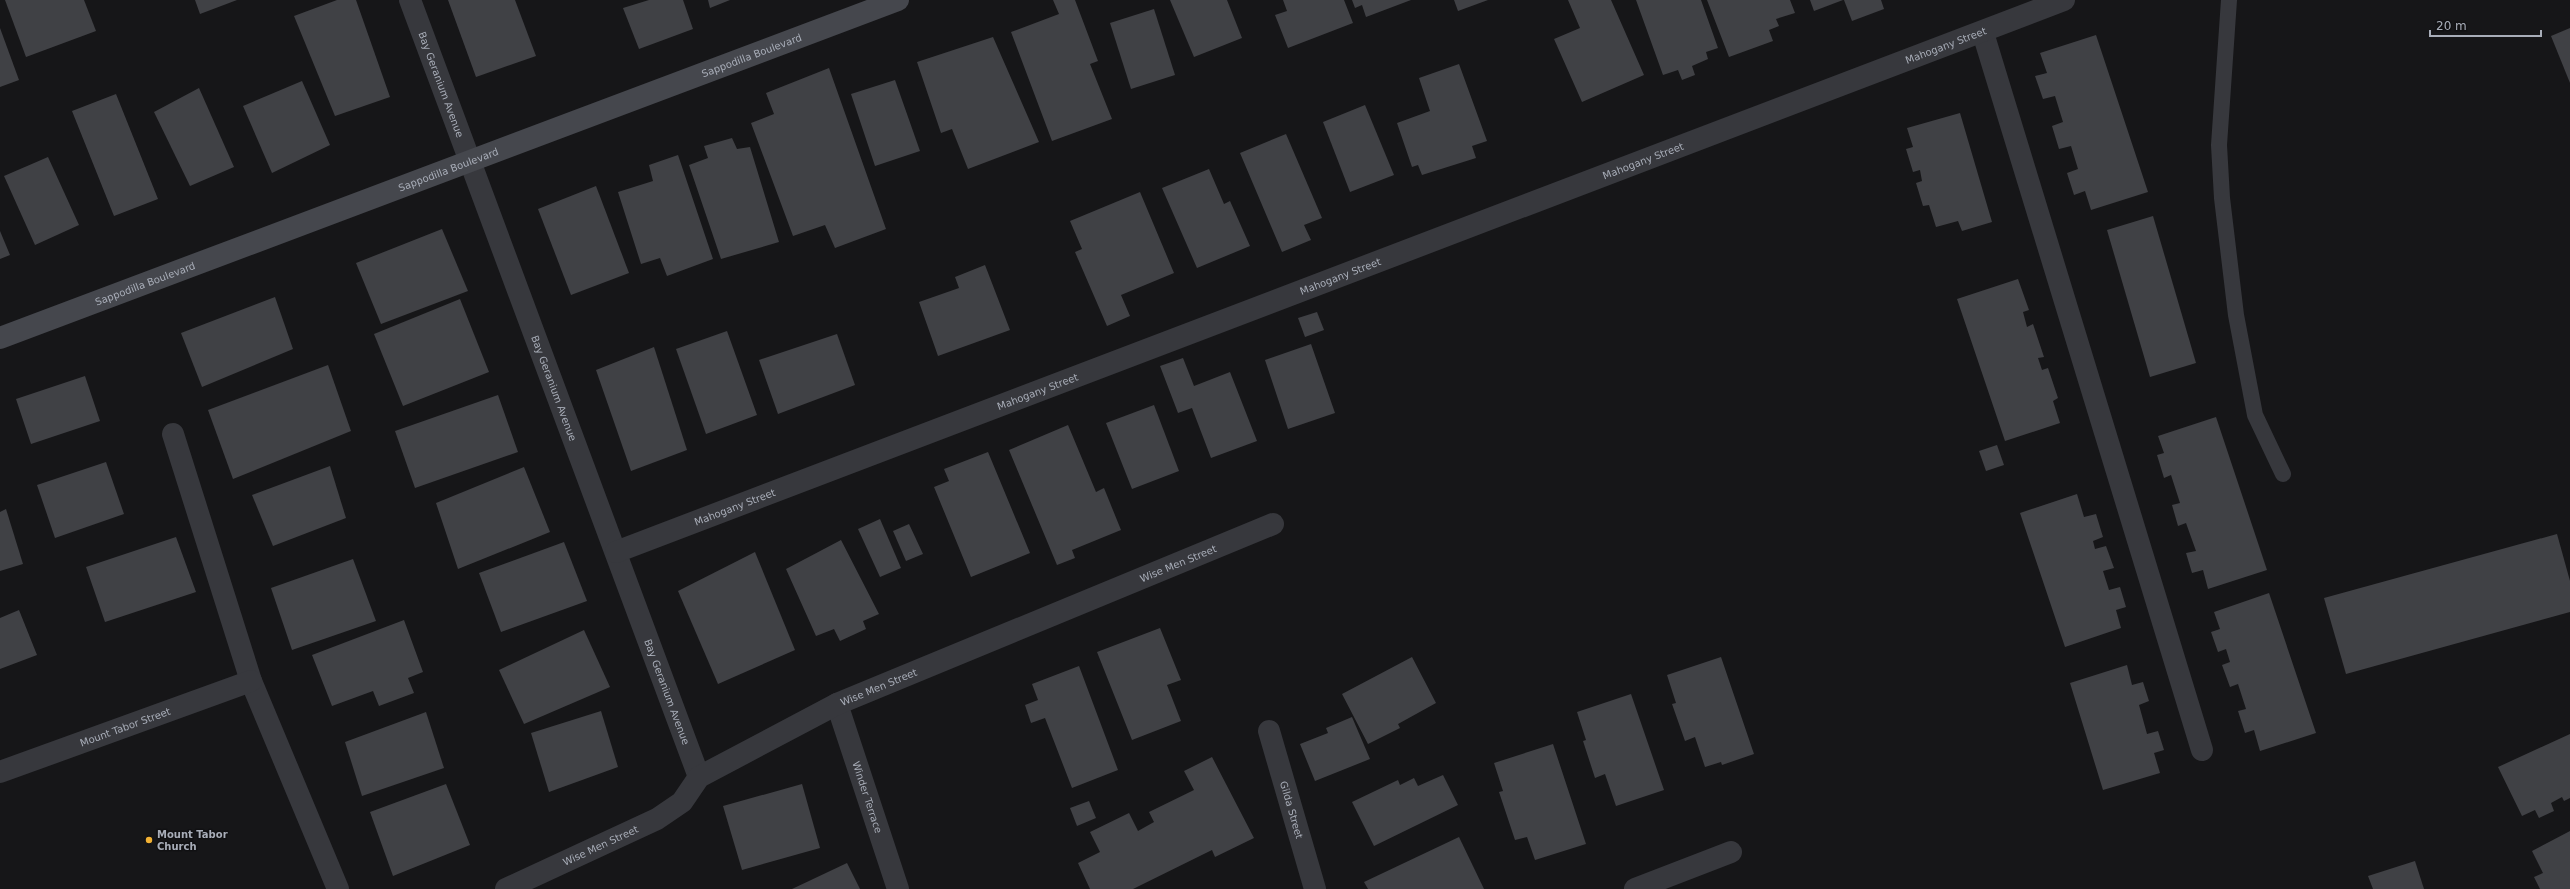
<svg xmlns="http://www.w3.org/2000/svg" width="2570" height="889" font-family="'DejaVu Sans',sans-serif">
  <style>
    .building { fill: #404145 }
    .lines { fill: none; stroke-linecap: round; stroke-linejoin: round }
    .lane { stroke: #37383d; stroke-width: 16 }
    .street { stroke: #37383d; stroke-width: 22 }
    .secondary { stroke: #45474d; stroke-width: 22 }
    .poi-dot { fill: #f2b134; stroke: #111113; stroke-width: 1.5 }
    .labels { text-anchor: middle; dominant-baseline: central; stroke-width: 3; stroke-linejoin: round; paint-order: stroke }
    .street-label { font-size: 10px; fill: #a8adb8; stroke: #111113 }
    .poi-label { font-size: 10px; font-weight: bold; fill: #a8adb8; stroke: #111113; text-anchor: start }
  </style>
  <rect width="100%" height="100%" fill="#161618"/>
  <!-- building -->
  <g class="building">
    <path d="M 5,0 L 84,0 L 96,31 L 26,57 Z"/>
    <path d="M 195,0 L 237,0 L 200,14 Z"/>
    <path d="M 337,0 L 356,0 L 390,97 L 335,116 L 294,16 Z"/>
    <path d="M 448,0 L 515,0 L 536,56 L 476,77 Z"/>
    <path d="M 649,0 L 683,0 L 693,29 L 639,49 L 623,8 Z"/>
    <path d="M 708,0 L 730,0 L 710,8 Z"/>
    <path d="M 1053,0 L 1075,0 L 1098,61 L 1090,64 L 1112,119 L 1052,141 L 1011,32 L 1059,14 Z"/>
    <path d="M 1170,0 L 1227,0 L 1242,38 L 1194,57 Z"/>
    <path d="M 1283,0 L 1344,0 L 1353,23 L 1288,48 L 1275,15 L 1287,11 Z"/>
    <path d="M 1352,0 L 1411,0 L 1366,17 L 1362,5 L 1355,8 Z"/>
    <path d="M 1454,0 L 1488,0 L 1458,11 Z"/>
    <path d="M 1568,0 L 1611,0 L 1644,75 L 1582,102 L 1554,39 L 1580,28 Z"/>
    <path d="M 1636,0 L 1701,0 L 1718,48 L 1706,52 L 1708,59 L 1692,66 L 1695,75 L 1682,80 L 1678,70 L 1663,75 Z"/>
    <path d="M 1707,0 L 1790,0 L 1795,13 L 1776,19 L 1779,26 L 1769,30 L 1773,41 L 1729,57 Z"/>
    <path d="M 1810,0 L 1843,0 L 1814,11 Z"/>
    <path d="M 1844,0 L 1881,0 L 1884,9 L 1852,21 Z"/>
    <path d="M 1154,9 L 1175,75 L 1131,89 L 1110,23 Z"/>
    <path d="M 0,28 L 19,80 L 0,87 Z"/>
    <path d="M 2570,28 L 2570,83 L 2551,36 Z"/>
    <path d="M 2096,35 L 2148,192 L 2091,210 L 2085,191 L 2074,195 L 2067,173 L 2078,169 L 2071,146 L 2059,149 L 2052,126 L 2063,122 L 2055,96 L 2043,99 L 2035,76 L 2047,73 L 2040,53 Z"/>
    <path d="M 993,37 L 1039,142 L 968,169 L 952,129 L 941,133 L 917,62 Z"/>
    <path d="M 1459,64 L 1487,141 L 1472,146 L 1476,158 L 1422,175 L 1418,165 L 1412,167 L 1397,123 L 1430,111 L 1419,78 Z"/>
    <path d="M 829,68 L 886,229 L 835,248 L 825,225 L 793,236 L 751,123 L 774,114 L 766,93 Z"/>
    <path d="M 895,80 L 920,151 L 875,166 L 851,94 Z"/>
    <path d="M 302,81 L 330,145 L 272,173 L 243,106 Z"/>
    <path d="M 199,88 L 234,167 L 190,186 L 154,112 Z"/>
    <path d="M 116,94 L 158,199 L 114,216 L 72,111 Z"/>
    <path d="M 1365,105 L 1394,175 L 1350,192 L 1323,122 Z"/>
    <path d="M 1960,113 L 1992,222 L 1962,231 L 1958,221 L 1936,227 L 1929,205 L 1923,206 L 1916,183 L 1922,181 L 1920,170 L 1913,172 L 1906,149 L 1913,147 L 1907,128 Z"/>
    <path d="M 1286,134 L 1322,218 L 1304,225 L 1311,240 L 1282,252 L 1240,153 Z"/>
    <path d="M 732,138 L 737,149 L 750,147 L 779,242 L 721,259 L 689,165 L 708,158 L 704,146 Z"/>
    <path d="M 678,155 L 713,259 L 667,276 L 660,258 L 641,264 L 618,192 L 653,181 L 649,165 Z"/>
    <path d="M 48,157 L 79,225 L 35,245 L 4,176 Z"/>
    <path d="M 1209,169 L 1224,204 L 1230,201 L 1250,246 L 1197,268 L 1162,188 Z"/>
    <path d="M 596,186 L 629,273 L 571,295 L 538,209 Z"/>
    <path d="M 1140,192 L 1174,273 L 1121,295 L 1130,316 L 1107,326 L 1075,252 L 1082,249 L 1070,221 Z"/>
    <path d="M 2153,216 L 2196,363 L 2150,377 L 2107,230 Z"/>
    <path d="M 442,229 L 468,291 L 381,324 L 356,263 Z"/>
    <path d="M 0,231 L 10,255 L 0,259 Z"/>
    <path d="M 985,265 L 1010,330 L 938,356 L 919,302 L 959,288 L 955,277 Z"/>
    <path d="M 2018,279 L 2029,310 L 2023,312 L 2027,327 L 2033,324 L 2044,357 L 2038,358 L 2042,370 L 2048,368 L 2058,398 L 2053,401 L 2060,423 L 2005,441 L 1957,299 Z"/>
    <path d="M 275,297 L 293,349 L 202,387 L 181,333 Z"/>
    <path d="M 460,299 L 489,372 L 403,406 L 374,334 Z"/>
    <path d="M 1317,312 L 1324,330 L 1305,337 L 1298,318 Z"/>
    <path d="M 727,331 L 757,415 L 706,434 L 676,349 Z"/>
    <path d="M 837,334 L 855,385 L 778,414 L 759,360 Z"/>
    <path d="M 1311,344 L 1335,413 L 1288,429 L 1265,360 Z"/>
    <path d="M 654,347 L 687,450 L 631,471 L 596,370 Z"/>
    <path d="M 1183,358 L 1194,386 L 1230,372 L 1257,441 L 1211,458 L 1192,408 L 1178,413 L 1160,366 Z"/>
    <path d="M 328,365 L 351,431 L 233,479 L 208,410 Z"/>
    <path d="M 85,376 L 100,421 L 31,444 L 16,399 Z"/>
    <path d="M 498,395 L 518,452 L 415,488 L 395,431 Z"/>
    <path d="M 1154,405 L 1179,471 L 1132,489 L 1106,423 Z"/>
    <path d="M 2216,417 L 2267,570 L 2208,589 L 2203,570 L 2192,573 L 2186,553 L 2196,551 L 2186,523 L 2178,526 L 2172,505 L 2180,503 L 2171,475 L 2164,478 L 2157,455 L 2164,453 L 2158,436 Z"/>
    <path d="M 1068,425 L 1096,492 L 1104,488 L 1121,530 L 1072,550 L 1075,558 L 1057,565 L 1009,450 Z"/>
    <path d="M 1997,445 L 2004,465 L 1986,471 L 1979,451 Z"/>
    <path d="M 988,452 L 1030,553 L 971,577 L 934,487 L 949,481 L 944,469 Z"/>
    <path d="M 106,462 L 124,514 L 55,538 L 37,485 Z"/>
    <path d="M 330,466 L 346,518 L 273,546 L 252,495 Z"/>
    <path d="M 524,467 L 550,532 L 458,569 L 436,503 Z"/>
    <path d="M 2077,494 L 2084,517 L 2096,514 L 2103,537 L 2093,541 L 2095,549 L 2106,546 L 2114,568 L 2103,571 L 2109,590 L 2120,587 L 2126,607 L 2116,610 L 2121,628 L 2065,647 L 2020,513 Z"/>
    <path d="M 6,509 L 23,564 L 0,571 L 0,512 Z"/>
    <path d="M 880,519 L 901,568 L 880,577 L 858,529 Z"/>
    <path d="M 909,524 L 923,554 L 906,561 L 893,531 Z"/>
    <path d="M 2557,534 L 2570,581 L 2570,612 L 2346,674 L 2324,598 Z"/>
    <path d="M 176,537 L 196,592 L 105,622 L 86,567 Z"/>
    <path d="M 841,540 L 879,614 L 863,621 L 866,629 L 840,641 L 834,629 L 816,636 L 786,569 Z"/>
    <path d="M 564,542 L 587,601 L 501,632 L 479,573 Z"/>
    <path d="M 755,552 L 795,650 L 718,684 L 678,591 Z"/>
    <path d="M 353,559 L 376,621 L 292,650 L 271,588 Z"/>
    <path d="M 2269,593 L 2316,733 L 2260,751 L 2254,730 L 2245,733 L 2238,711 L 2246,709 L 2238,684 L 2230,687 L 2222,665 L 2230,662 L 2226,649 L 2218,652 L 2211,632 L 2220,629 L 2214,612 Z"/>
    <path d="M 19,610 L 37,655 L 0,669 L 0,618 Z"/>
    <path d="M 404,620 L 423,672 L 408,678 L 414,693 L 379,706 L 373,691 L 332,706 L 312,655 Z"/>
    <path d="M 1160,628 L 1181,680 L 1167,685 L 1181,721 L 1132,740 L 1097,652 Z"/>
    <path d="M 584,630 L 610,687 L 524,724 L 499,670 Z"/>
    <path d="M 1412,657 L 1436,703 L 1398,724 L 1400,728 L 1368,744 L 1342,694 Z"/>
    <path d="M 1721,657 L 1754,754 L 1722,765 L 1721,762 L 1705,767 L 1695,737 L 1685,741 L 1672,704 L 1676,703 L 1667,675 Z"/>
    <path d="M 2127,665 L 2132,685 L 2143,682 L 2149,701 L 2139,705 L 2147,734 L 2158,731 L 2164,750 L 2154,753 L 2160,773 L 2103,790 L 2070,683 Z"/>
    <path d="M 1079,666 L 1118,770 L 1072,788 L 1045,718 L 1031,723 L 1025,705 L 1038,700 L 1032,684 Z"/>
    <path d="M 1631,694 L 1664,790 L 1616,806 L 1605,774 L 1595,778 L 1583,741 L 1586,740 L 1577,712 Z"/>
    <path d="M 601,711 L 618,767 L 549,792 L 531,733 Z"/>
    <path d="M 426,712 L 444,768 L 362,796 L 345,742 Z"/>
    <path d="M 1352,717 L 1370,759 L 1315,781 L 1300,744 L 1328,733 L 1326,728 Z"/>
    <path d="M 2570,734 L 2570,798 L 2564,801 L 2562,797 L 2551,803 L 2554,811 L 2539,818 L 2535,810 L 2522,816 L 2498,767 Z"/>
    <path d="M 1553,744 L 1586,844 L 1535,860 L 1527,837 L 1515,840 L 1499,792 L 1503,791 L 1494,763 Z"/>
    <path d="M 1212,757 L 1254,838 L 1215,857 L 1212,850 L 1133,889 L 1090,889 L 1078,863 L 1100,852 L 1090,832 L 1129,813 L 1138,831 L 1154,822 L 1149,812 L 1194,790 L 1184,771 Z"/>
    <path d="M 1443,775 L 1458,805 L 1374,846 L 1352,802 L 1398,780 L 1400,785 L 1414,778 L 1418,786 Z"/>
    <path d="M 446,784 L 470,845 L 393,876 L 370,812 Z"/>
    <path d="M 802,784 L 820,848 L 742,870 L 723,806 Z"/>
    <path d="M 1089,801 L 1096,818 L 1077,826 L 1070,808 Z"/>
    <path d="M 2570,831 L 2570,889 L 2540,889 L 2534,877 L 2543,873 L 2532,851 Z"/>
    <path d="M 1459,837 L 1484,889 L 1368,889 L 1364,882 Z"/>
    <path d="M 2415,861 L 2424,889 L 2373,889 L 2368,876 Z"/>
    <path d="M 847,863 L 860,889 L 792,889 Z"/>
  </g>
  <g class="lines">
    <!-- lane -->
    <path class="lane" d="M 2229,0 L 2219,145 L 2222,198 L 2236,315 L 2255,415 L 2283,474"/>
    <!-- street -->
    <g class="street">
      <path id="s1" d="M 410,0 L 699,777"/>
      <path d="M 1983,33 L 2202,750"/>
      <path d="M 173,434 L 251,681 L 338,889"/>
      <path id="s2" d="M 616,552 L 2064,0"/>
      <path id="s3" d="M 837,704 L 898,889"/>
      <path id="s4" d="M 1269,731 L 1315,889"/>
      <path id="s5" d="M 0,772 L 251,681"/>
      <path id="s6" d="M 506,889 L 657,819 L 682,802 L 699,777 L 837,704 L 1273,524"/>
      <path d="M 1635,889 L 1731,852"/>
    </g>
    <!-- secondary -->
    <path class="secondary" id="s7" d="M 0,338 L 898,0"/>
  </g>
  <!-- markers -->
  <circle class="poi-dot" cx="149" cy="840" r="4"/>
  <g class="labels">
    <!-- street labels -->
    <g class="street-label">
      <text stroke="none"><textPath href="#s2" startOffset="1423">Mahogany Street</textPath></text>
      <text stroke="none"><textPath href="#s7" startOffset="803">Sappodilla Boulevard</textPath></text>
      <text stroke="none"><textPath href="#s1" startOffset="90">Bay Geranium Avenue</textPath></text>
      <text stroke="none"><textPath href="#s2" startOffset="1099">Mahogany Street</textPath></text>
      <text stroke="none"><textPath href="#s7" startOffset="479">Sappodilla Boulevard</textPath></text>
      <text stroke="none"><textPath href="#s2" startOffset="775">Mahogany Street</textPath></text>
      <text stroke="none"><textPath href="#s7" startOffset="155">Sappodilla Boulevard</textPath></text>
      <text stroke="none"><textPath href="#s1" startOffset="414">Bay Geranium Avenue</textPath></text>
      <text stroke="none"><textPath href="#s2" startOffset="451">Mahogany Street</textPath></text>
      <text stroke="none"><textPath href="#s2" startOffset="127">Mahogany Street</textPath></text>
      <text stroke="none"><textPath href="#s6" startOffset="752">Wise Men Street</textPath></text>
      <text stroke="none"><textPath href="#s6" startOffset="428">Wise Men Street</textPath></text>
      <text stroke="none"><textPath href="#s1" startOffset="738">Bay Geranium Avenue</textPath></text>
      <text stroke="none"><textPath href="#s5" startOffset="133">Mount Tabor Street</textPath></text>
      <text stroke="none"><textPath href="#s3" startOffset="98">Winder Terrace</textPath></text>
      <text stroke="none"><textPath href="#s4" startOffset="82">Gilda Street</textPath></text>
      <text stroke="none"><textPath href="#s6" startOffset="104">Wise Men Street</textPath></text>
    </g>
    <!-- poi labels -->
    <g class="poi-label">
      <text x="157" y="834">Mount Tabor<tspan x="157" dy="12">Church</tspan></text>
    </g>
  </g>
  <!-- scale -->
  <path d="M2430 30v6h111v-6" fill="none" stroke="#a8adb8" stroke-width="2"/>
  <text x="2436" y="30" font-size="12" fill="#a8adb8" stroke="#111113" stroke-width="3" paint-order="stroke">20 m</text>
</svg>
